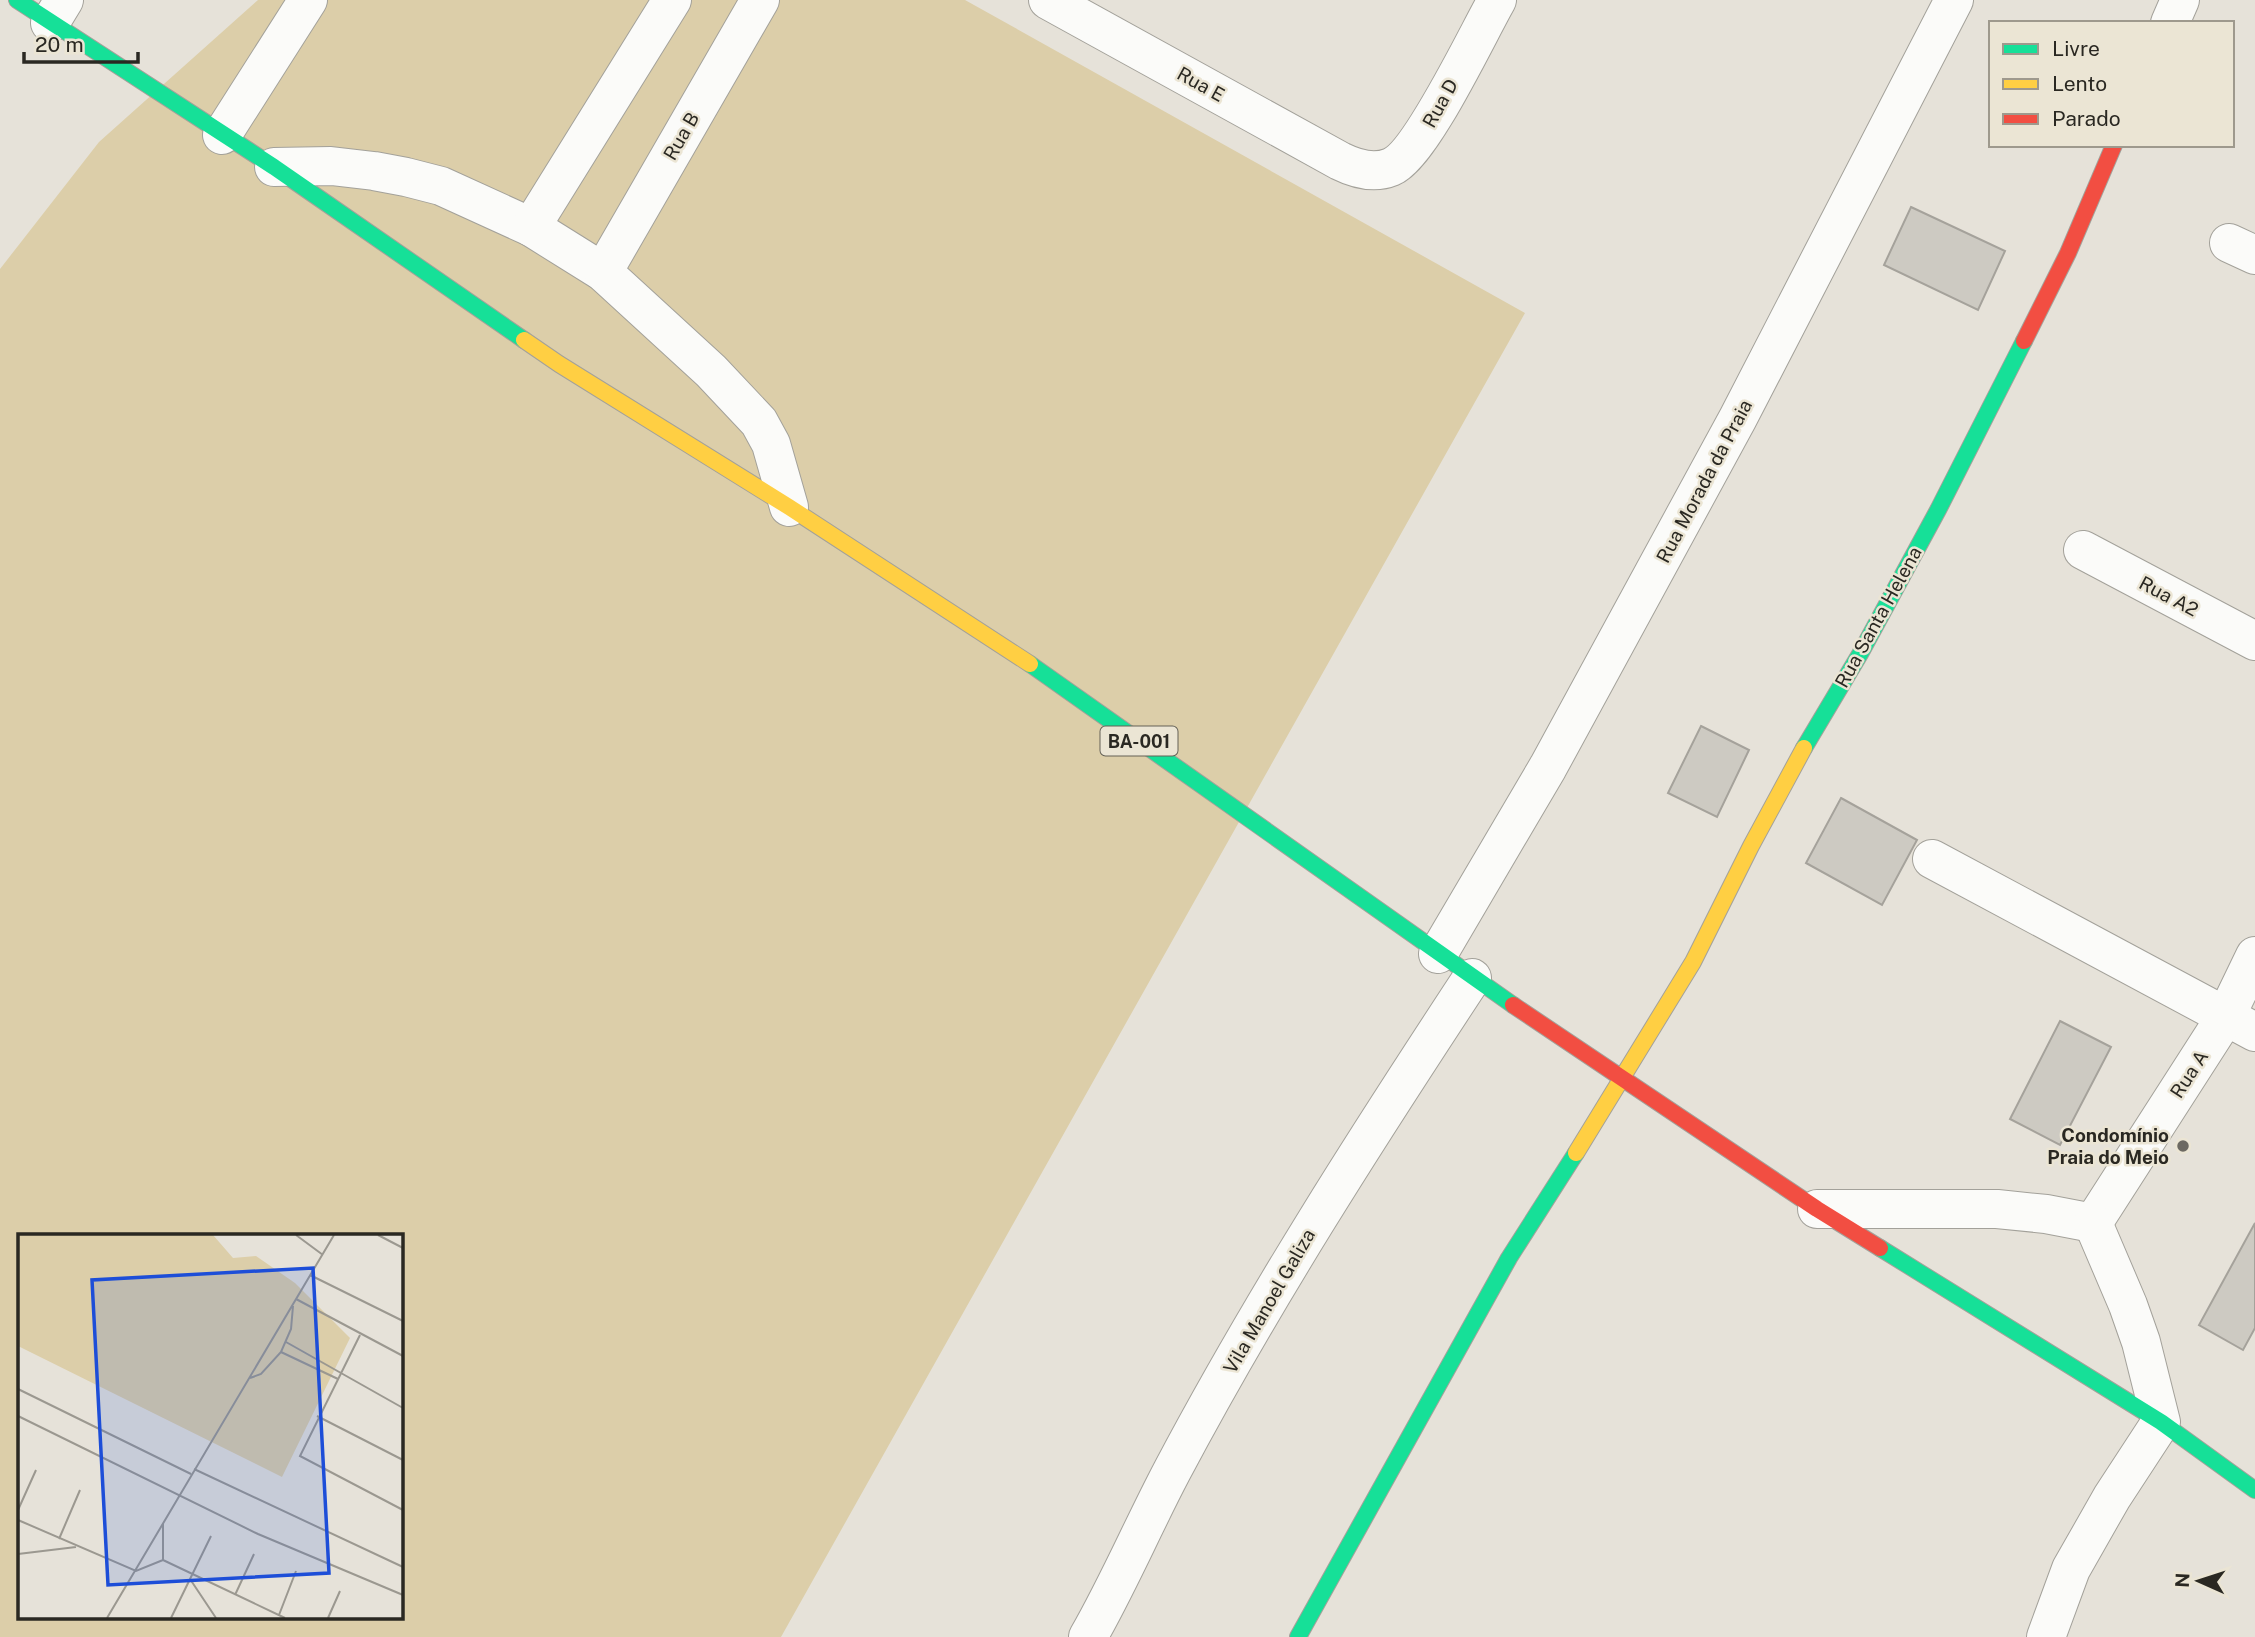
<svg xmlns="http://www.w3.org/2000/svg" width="2255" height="1637" font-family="'Public Sans',sans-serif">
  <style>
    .green { fill: #dccea9; fill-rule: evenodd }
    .building { fill: #cdcac2; stroke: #a5a29b; stroke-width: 2 }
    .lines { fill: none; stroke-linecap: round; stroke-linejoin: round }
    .street-casing { stroke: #a3a19a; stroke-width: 40 }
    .fast-casing { stroke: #a3a19a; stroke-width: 18 }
    .slow-casing { stroke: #a3a19a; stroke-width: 18 }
    .jam-casing { stroke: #a3a19a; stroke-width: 18 }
    .street { stroke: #fbfbf9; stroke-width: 38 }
    .fast { stroke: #16e098; stroke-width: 16 }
    .slow { stroke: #ffcf43; stroke-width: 16 }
    .jam { stroke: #f24e42; stroke-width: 16 }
    .poi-dot { fill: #6c6962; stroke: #ebe5d4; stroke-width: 2.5 }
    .labels { text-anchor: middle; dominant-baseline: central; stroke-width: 5; stroke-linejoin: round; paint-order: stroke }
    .shield { fill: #ebe5d4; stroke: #646157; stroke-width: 2 }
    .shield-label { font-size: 18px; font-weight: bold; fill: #2a2822 }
    .street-label { font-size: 19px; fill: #2a2822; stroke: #ebe5d4 }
    .poi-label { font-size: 19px; font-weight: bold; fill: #2a2822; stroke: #ebe5d4; text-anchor: end }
    .inset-road { fill: none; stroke: #9b9890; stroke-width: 2 }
    .view { fill: #1d4ed8; fill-opacity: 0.15; stroke: #1d4ed8; stroke-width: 3.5 }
    .inset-edge { fill: none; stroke: #2a2822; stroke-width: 3.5 }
  </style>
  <rect width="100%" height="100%" fill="#e6e2d9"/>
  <!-- green -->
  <path class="green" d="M 258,0 L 965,0 L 1525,313 L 781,1637 L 0,1637 L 0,269 L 99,142 ZM 19,1236 L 401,1236 L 401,1618 L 19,1618 Z"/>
  <!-- building -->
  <g class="building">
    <path d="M 1911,207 L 2005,251 L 1978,310 L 1884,265 Z"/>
    <path d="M 1701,726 L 1749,750 L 1717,817 L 1668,793 Z"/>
    <path d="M 1841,798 L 1917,840 L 1882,905 L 1806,863 Z"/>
    <path d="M 2060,1021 L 2111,1047 L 2060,1145 L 2010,1119 Z"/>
    <path d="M 2255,1223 L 2255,1328 L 2243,1350 L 2199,1325 Z"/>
  </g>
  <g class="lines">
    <!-- street casing -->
    <g class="street-casing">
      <g id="street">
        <path d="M 1048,0 L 1340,161 C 1356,169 1374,174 1391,167 C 1421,155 1478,33 1497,0"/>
        <path d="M 50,23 L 64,0"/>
        <path d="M 2170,23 L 2180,0"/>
        <path d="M 222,135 L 308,0"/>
        <path d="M 274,167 L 331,166 L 374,171 L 406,177 L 441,186 L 531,227 L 603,272 L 711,371 L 759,422 L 771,444 L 789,507"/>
        <path d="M 531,227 L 672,0"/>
        <path d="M 2229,243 L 2255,255"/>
        <path d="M 603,272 L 760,0"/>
        <path d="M 2083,550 L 2255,641"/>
        <path d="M 1932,859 L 2255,1032"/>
        <path d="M 1438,954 L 1548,767 L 1738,418 L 1954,0"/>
        <path d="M 1817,1209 L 1997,1209 L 2046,1214 L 2093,1223"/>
        <path d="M 2093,1223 L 2226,1016 L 2255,956"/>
        <path d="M 1088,1637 C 1119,1583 1143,1526 1172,1471 C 1262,1301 1366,1139 1472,978"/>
        <path d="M 2046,1637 L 2071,1569 L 2112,1497 L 2161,1422 L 2141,1342 L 2128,1305 L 2093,1223"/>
      </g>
    </g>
    <!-- fast casing -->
    <g class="fast-casing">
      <g id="fast">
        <path d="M 17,0 L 274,167 L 524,340"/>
        <path d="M 1030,664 L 1513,1005"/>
        <path d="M 1804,748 L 1860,654 L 1938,510 L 2024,341"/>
        <path d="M 1880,1248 L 2161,1422 L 2255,1490"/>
        <path d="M 1298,1637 L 1509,1258 L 1576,1153"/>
      </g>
    </g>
    <!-- slow casing -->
    <g class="slow-casing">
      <g id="slow">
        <path d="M 524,340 L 559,364 L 789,507 L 1030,664"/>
        <path d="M 1576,1153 L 1693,962 L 1751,846 L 1804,748"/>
      </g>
    </g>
    <!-- jam casing -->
    <g class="jam-casing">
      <g id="jam">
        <path d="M 2024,341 L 2068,253 L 2114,145"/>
        <path d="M 1513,1005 L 1817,1209 L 1880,1248"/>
      </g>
    </g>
    <!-- street -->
    <use href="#street" class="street"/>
    <!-- fast -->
    <use href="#fast" class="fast"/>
    <!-- slow -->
    <use href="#slow" class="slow"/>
    <!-- jam -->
    <use href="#jam" class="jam"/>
  </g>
  <!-- markers -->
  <circle class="poi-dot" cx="2183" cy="1146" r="7"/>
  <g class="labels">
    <!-- shield labels -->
    <rect class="shield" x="1100.5" y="726.5" width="77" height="29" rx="5"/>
    <g class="shield-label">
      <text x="1139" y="741">BA-001</text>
    </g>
    <!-- street labels -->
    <g class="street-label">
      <text transform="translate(1201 84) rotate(29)">Rua E</text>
      <text transform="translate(1440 103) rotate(-61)">Rua D</text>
      <text transform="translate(681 136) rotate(-60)">Rua B</text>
      <text transform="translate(1704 481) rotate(-62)">Rua Morada da Praia</text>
      <text transform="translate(2169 596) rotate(28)">Rua A2</text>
      <text transform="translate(1878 617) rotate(-61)">Rua Santa Helena</text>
      <text transform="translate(2189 1074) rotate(-57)">Rua A</text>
      <text transform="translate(1269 1301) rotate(-60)">Vila Manoel Galiza</text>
    </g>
    <!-- poi labels -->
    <g class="poi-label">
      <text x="2169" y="1135">Condomínio<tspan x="2169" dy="22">Praia do Meio</tspan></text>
    </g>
  </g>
  <!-- overview -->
  <g transform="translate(18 1234)">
    <rect width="385" height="385" fill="#e6e2d9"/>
    <path d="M 0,1 L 195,1 L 215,24 L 238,22 L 277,49 L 332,104 L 264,243 L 0,112 Z" fill="#dccea9"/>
    <path class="inset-road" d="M 278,1 L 305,21M 360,1 L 385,14M 292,41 L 385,87M 278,65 L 385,122M 342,101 L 282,222 L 385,276M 268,108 L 385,174M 263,118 L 320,145M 232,144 L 243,140 L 263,118 L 273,95 L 275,72M 0,155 L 173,240M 0,182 L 240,300 L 385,361M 299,182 L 385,226M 176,235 L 385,333M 0,276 L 18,236M 0,286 L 118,337 L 145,326M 145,289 L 145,326M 41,305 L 62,256M 0,320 L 58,313M 145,326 L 267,384M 172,345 L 198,384M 217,361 L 236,320M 261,381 L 278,337M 89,384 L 316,1M 153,384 L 193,302M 310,384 L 322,357"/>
    <path class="view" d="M 295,34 L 311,339 L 90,351 L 74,46 Z"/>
    <rect width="385" height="385" class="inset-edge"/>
  </g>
  <!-- legend -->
  <rect x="1989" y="21" width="245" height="126" fill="#ebe5d4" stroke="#9e998d" stroke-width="2"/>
  <rect x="2003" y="44" width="35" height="10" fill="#16e098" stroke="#9e998d" stroke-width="2"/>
  <text x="2052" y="56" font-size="21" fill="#2a2822">Livre</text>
  <rect x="2003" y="79" width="35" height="10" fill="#ffcf43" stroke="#9e998d" stroke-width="2"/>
  <text x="2052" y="91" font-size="21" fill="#2a2822">Lento</text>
  <rect x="2003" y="114" width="35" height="10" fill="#f24e42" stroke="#9e998d" stroke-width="2"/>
  <text x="2052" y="126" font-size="21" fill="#2a2822">Parado</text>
  <!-- north arrow -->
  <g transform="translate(2199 1581) rotate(273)" stroke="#ebe5d4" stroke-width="5" paint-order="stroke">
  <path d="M0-5L12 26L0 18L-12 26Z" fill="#2a2822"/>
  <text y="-10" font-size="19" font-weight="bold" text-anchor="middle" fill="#2a2822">N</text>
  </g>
  <!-- scale -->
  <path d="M24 52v10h114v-10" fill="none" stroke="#2a2822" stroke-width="3.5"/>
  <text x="35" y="52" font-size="21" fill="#2a2822" stroke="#ebe5d4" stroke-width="5" paint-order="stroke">20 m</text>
</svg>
